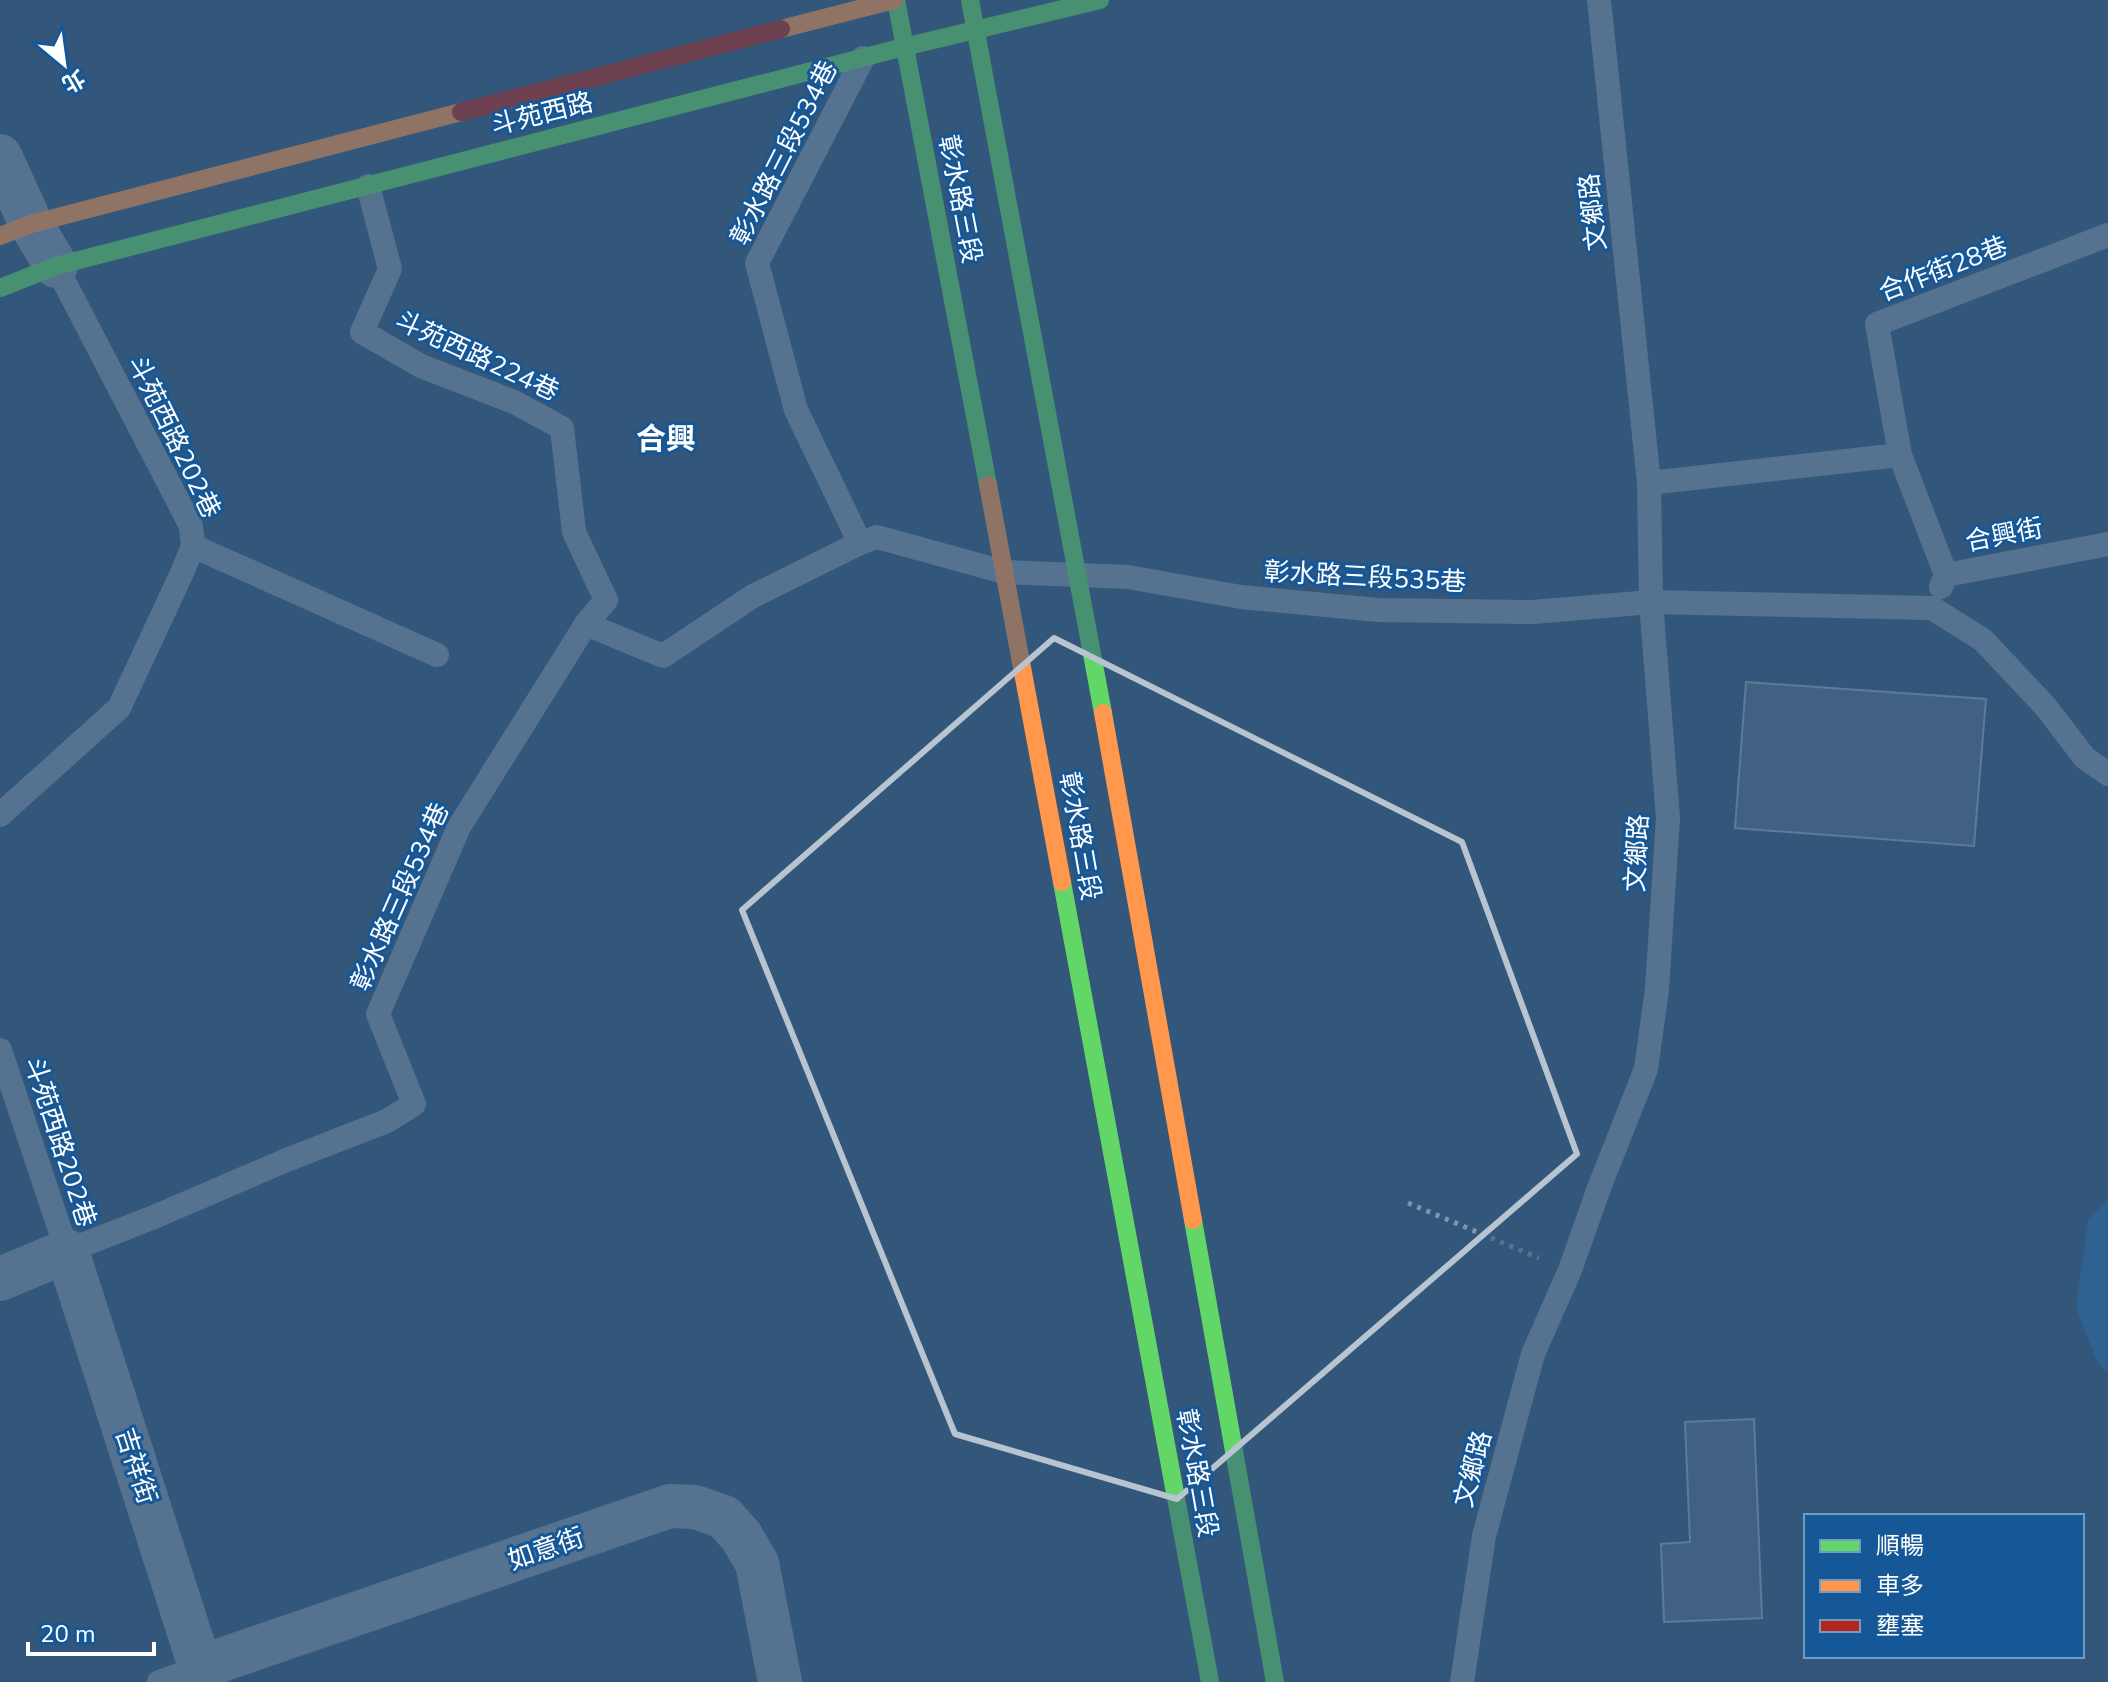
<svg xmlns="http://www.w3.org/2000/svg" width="2108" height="1682" font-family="'Nunito Sans','Noto Sans TC',sans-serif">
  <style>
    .green { fill: #2b6eae }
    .building { fill: #516e89; stroke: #91a6ba; stroke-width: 2 }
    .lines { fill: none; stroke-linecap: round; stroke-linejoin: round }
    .path { stroke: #7e95ad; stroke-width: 5; stroke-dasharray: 4 6; stroke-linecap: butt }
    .lane { stroke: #7e95ad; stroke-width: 24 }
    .street { stroke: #7e95ad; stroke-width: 44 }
    .fast { stroke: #63d668; stroke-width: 18 }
    .slow { stroke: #ff974d; stroke-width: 18 }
    .jam { stroke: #b3261e; stroke-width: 18 }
    .marked { fill: none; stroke: #b8c4d0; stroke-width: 6; stroke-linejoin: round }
    .labels { text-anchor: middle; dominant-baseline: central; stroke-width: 6; stroke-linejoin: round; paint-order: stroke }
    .street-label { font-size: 26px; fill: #fff; stroke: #165897 }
    .quarter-label { font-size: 30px; font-weight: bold; fill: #fff; stroke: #165897 }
  </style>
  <rect width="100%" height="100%" fill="#33577a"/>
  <!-- green -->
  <path class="green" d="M 2108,1199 L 2108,1373 L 2098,1364 L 2076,1308 L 2088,1220 Z"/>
  <!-- building -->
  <g class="building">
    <path d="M 1746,682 L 1986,699 L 1974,846 L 1735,828 Z"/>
    <path d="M 1754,1419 L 1762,1618 L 1664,1622 L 1661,1544 L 1690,1542 L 1685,1422 Z"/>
  </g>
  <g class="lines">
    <!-- path -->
    <path class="path" d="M 1408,1203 L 1539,1258"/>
    <!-- lane -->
    <g class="lane">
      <path d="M 1900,455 L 1877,324 L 2108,235"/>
      <path d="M 1649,483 L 1900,455 L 1946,575"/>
      <path d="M 860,543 L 796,410 L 757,263 L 863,58"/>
      <path d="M 193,546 L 437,655"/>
      <path d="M 1941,587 L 1946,575 L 2108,544"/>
      <path d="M 586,624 L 663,656 L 753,596 L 860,543 L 877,537 L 1004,572 L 1128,577 L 1241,597 L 1378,610 L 1533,612 L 1651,602 L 1932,608 L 1983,640 L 2045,706 L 2085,758 L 2108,774"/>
      <path d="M 0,815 L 119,708 L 181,575 L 193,546 L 191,526 L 56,266"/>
      <path d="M 0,1050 L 67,1251 L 154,1217 L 289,1159 L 387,1121 L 414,1104 L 378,1014 L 459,827 L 586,624 L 606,600 L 574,532 L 562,428 L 514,402 L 421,366 L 362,332 L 390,269 L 368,186"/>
      <path d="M 159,1682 L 201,1667"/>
      <path d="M 1462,1682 L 1484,1536 L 1533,1354 L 1570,1270 L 1599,1188 L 1646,1069 L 1657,989 L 1668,818 L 1651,602 L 1649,483 L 1599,0"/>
    </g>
    <!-- street -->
    <g class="street">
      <path d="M 0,156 L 31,224 L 56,266"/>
      <path d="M 0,1279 L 67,1251 L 205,1682"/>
      <path d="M 201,1667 L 670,1506 L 695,1507 L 724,1517 L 741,1536 L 757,1563 L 780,1682"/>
    </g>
    <!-- fast -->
    <g class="fast">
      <path d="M 896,0 L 988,485"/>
      <path d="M 970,0 L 1103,713"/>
      <path d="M 0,288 L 56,266 L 904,47 L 1100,0"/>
      <path d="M 1062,882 L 1210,1682"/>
      <path d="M 1193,1220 L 1275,1682"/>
    </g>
    <!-- slow -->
    <g class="slow">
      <path d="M 781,29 L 894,0"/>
      <path d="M 0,236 L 31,224 L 461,112"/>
      <path d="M 988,485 L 1062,882"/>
      <path d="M 1103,713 L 1193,1220"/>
    </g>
    <!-- jam -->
    <path class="jam" d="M 461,112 L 781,29"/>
  </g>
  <!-- marked area -->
  <path d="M0 0H2108V1682H0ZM 1054,638 L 1462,842 L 1577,1154 L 1177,1499 L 955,1434 L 742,910 Z" fill="#33577a" fill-opacity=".55" fill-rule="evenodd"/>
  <path class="marked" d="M 1054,638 L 1462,842 L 1577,1154 L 1177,1499 L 955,1434 L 742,910 Z"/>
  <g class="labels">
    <!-- street labels -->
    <g class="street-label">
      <text transform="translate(542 114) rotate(-14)">斗苑西路</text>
      <text transform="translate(784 153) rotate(-63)">彰水路三段534巷</text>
      <text transform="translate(960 199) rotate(79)">彰水路三段</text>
      <text transform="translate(1593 212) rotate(-96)">文鄉路</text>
      <text transform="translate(1943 269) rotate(-21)">合作街28巷</text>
      <text transform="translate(477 356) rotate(25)">斗苑西路224巷</text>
      <text transform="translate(174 437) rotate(64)">斗苑西路202巷</text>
      <text transform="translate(2004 535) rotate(-11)">合興街</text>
      <text transform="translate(1365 577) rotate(3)">彰水路三段535巷</text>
      <text transform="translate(1080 836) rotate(80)">彰水路三段</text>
      <text transform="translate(1637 853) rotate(-87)">文鄉路</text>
      <text transform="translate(400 897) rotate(-66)">彰水路三段534巷</text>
      <text transform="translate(60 1142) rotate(72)">斗苑西路202巷</text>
      <text transform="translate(136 1466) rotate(72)">吉祥街</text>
      <text transform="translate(1473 1469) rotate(-75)">文鄉路</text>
      <text transform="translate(1197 1473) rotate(80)">彰水路三段</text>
      <text transform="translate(546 1549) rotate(-19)">如意街</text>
    </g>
    <!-- quarter labels -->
    <g class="quarter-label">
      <text x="666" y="439">合興</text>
    </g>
  </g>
  <!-- legend -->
  <rect x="1804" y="1514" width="280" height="144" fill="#165897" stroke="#739bc1" stroke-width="2"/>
  <rect x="1820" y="1540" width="40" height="12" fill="#63d668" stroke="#739bc1" stroke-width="2"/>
  <text x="1876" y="1554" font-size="24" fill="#ffffff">順暢</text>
  <rect x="1820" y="1580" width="40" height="12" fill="#ff974d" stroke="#739bc1" stroke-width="2"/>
  <text x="1876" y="1594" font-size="24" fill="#ffffff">車多</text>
  <rect x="1820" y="1620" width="40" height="12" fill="#b3261e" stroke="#739bc1" stroke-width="2"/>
  <text x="1876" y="1634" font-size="24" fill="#ffffff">壅塞</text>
  <!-- north arrow -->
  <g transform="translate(64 64) rotate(151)" stroke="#165897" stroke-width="6" paint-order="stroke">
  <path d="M0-6L14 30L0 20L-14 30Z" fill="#ffffff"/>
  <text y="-12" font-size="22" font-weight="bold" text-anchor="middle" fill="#ffffff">北</text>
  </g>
  <!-- scale -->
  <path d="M28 1642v12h126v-12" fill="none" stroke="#ffffff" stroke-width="4"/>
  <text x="40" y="1642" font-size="24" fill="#ffffff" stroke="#165897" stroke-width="6" paint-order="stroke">20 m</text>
</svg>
